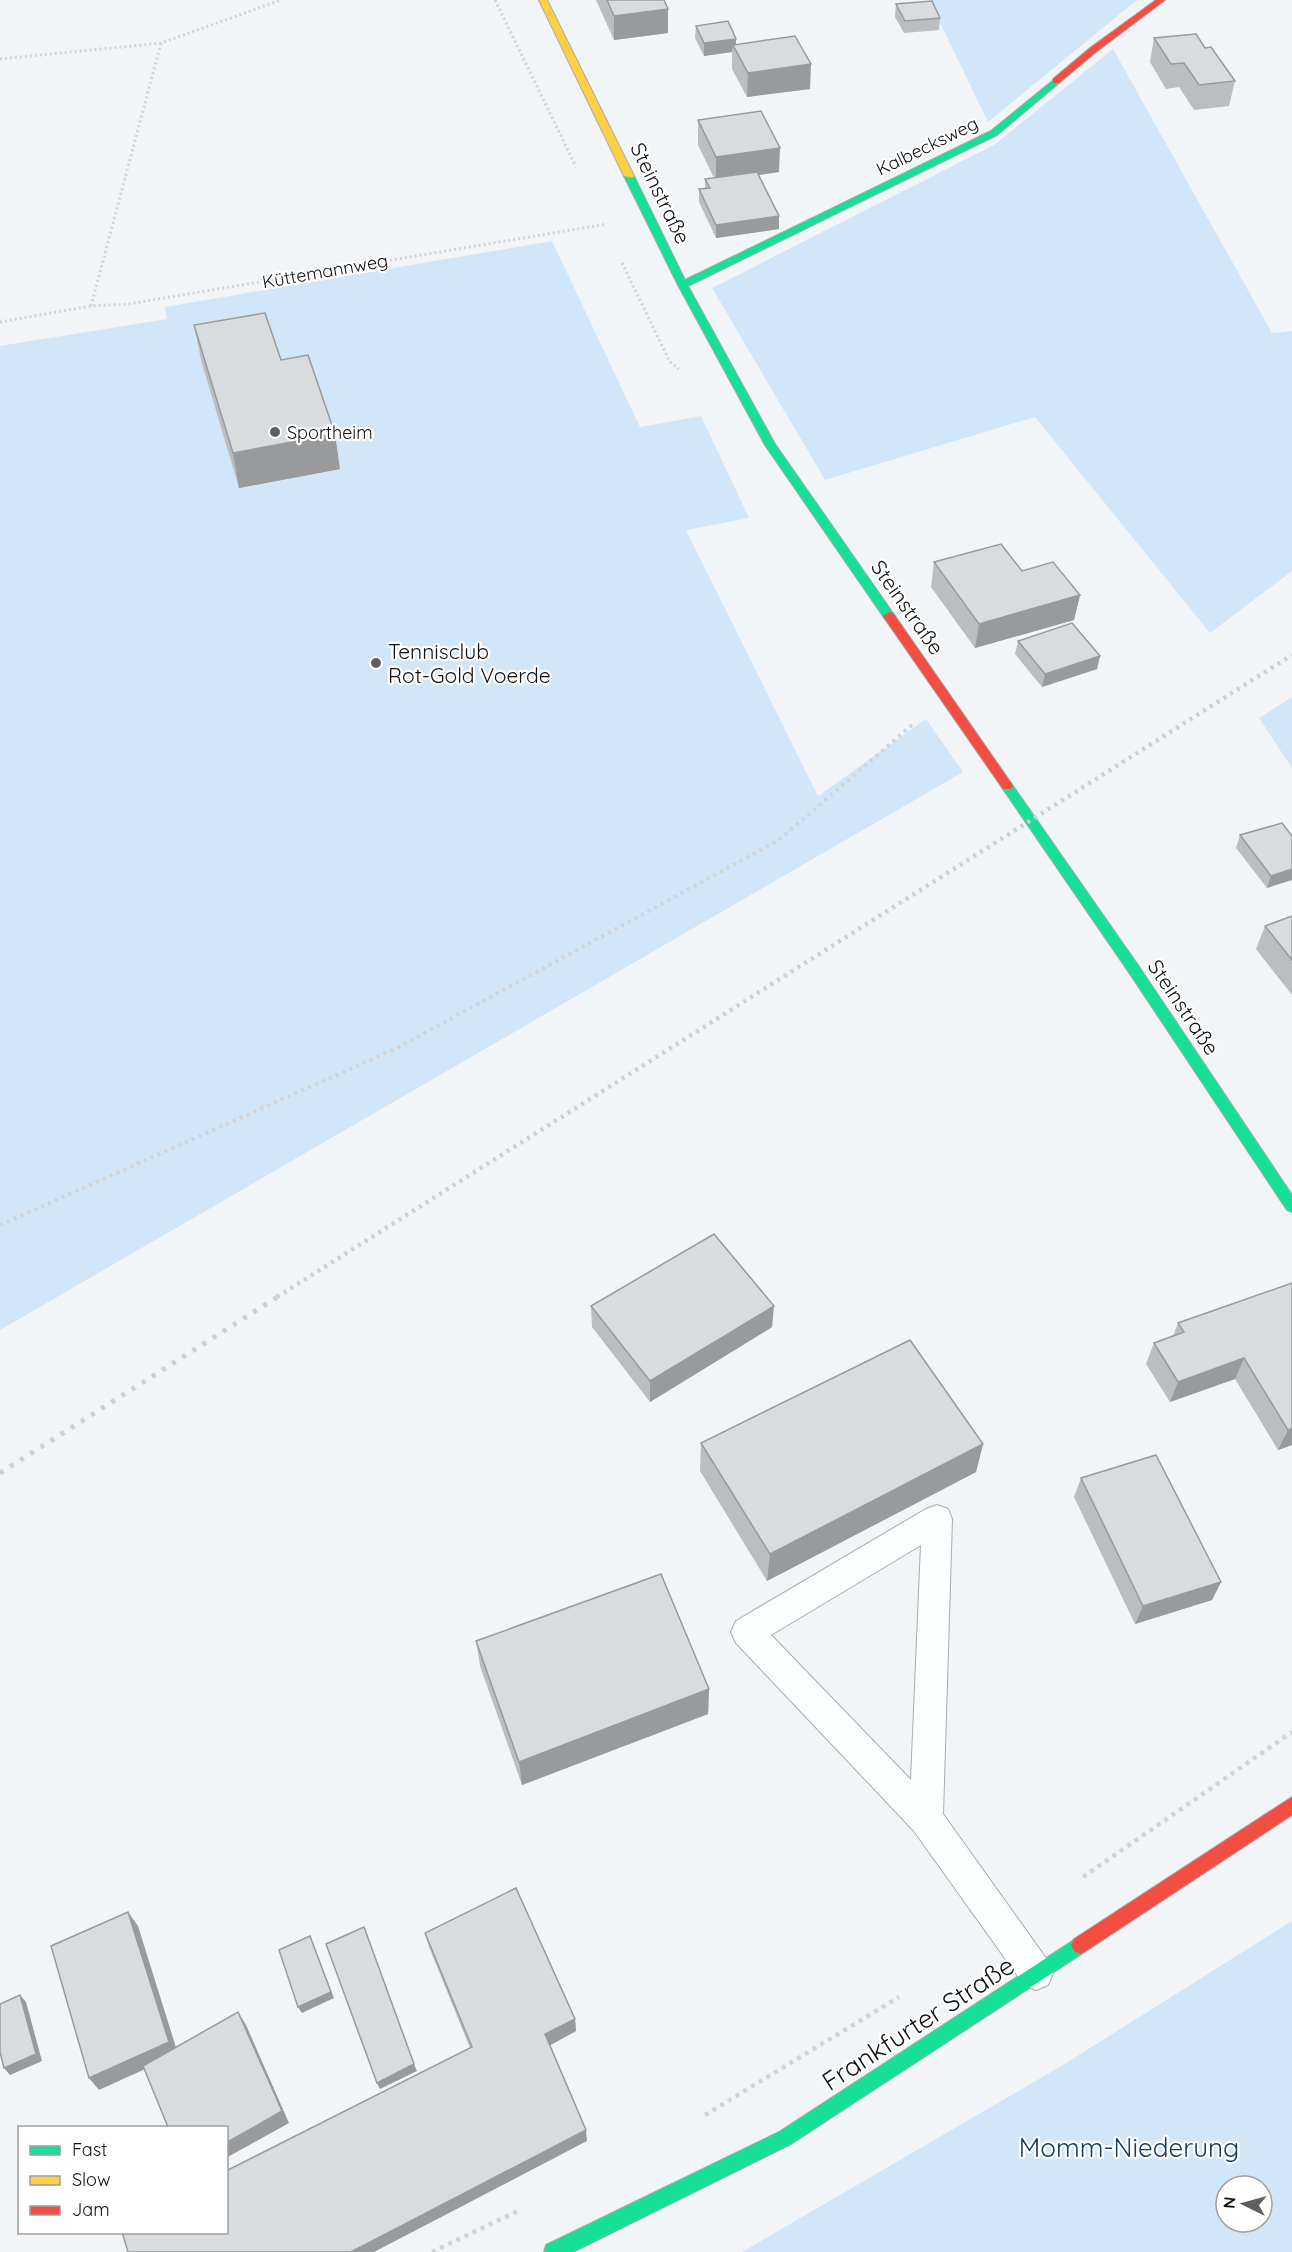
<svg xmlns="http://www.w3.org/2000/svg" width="1292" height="2252" font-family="Quicksand,sans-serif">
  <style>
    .green { fill: #d2e6f9; fill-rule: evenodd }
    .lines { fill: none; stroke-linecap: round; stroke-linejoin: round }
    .lane-casing { stroke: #a9acae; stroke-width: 2 }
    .fast-casing { stroke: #a9acae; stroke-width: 2 }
    .slow-casing { stroke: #a9acae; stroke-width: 2 }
    .jam-casing { stroke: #a9acae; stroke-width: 2 }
    .path-far2 { stroke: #d2d4d5; stroke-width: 3; stroke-dasharray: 2 3; stroke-linecap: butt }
    .path-far1 { stroke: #d2d4d5; stroke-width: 4; stroke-dasharray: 3 4.5; stroke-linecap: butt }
    .path { stroke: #d2d4d5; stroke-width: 4.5; stroke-dasharray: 4 5; stroke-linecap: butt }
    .lane { fill: #fdfefe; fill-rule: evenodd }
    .fast { fill: #16e098; fill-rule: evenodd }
    .slow { fill: #ffcf43; fill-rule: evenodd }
    .jam { fill: #f24e42; fill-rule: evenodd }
    .rail-far1 { stroke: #cfd0d1; stroke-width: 4.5; stroke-dasharray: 3 5; stroke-linecap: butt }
    .rail { stroke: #cfd0d1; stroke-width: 5; stroke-dasharray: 4 8; stroke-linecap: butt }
    .wall { fill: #bbbdc0 }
    .shaded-wall { fill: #989a9c }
    .building { fill: #d9dcdf; stroke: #989a9c; stroke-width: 1.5 }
    .poi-dot { fill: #5d6062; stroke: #fff; stroke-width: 2 }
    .labels { text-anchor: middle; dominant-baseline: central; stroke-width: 4.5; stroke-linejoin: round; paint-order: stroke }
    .far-street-label { font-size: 18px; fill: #0d0f12; stroke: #fff }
    .far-poi-label { font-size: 18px; fill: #0d0f12; stroke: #fff; text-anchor: start }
    .street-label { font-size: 21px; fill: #0d0f12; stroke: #fff }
    .poi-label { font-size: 21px; fill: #0d0f12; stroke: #fff; text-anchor: start }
    .near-street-label { font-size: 26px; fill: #0d0f12; stroke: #fff }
    .near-park-label { font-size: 26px; fill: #0f3d62; stroke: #fff }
  </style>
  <rect width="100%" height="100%" fill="#f1f5f8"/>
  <path class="green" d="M929,0H1137L988,122Z
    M1113,49L1272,333L1292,331V571L1210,633L1035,417L825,480L712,288L994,145Z
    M552,241L640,427L701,416L749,518L686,530L818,796L926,719L963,772L0,1330V346L167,319L165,307Z
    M1292,697V768L1259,718Z
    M1292,1921V2252H742L1063,2065ZM1226,2186H1262V2222H1226Z"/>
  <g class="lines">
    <defs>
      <path id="lane" d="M937,1505L948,1509L952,1519L943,1814L1048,1961L1053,1973L1048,1985L1036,1990L1024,1985L914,1831L736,1643L731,1632L736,1621L926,1509ZM921,1545L911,1780L771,1635Z"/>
      <path id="fast" d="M1056,78L1060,81L1059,83L997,135L688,286L775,444L895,616L893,619H885L765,445L678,285L624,176L629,173L634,176L685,280L991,131Z
        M1007,782L1011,783L1140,968L1292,1195V1212L1287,1210L1130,974L1003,789L1001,786L1003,783Z
        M1080,1936L1086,1939L1089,1945L1086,1951L791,2144L573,2252H544L546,2245L779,2132Z"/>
      <path id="slow" d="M539,0H547L634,176L632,178L624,176Z"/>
      <path id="jam" d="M1156,0H1165L1096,52L1059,83H1053V79L1090,48Z
        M889,612L893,613L1011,783L1013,786L1011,789H1003L885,619L883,616Z
        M1292,1797V1815L1086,1951L1080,1954L1074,1951L1071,1945L1074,1939Z"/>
    </defs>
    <use href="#lane" class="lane-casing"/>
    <use href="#fast" class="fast-casing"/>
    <use href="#slow" class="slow-casing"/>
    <use href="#jam" class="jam-casing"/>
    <path class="path-far2" d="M495,0L576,167
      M0,59L161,43L281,0
      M622,263L670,362L679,369
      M91,306L161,43
      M0,322L91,306L128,304L607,224"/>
    <path class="path-far1" d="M0,1225L397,1048L779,840L912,725"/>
    <path class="path" d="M1083,1877L1292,1732
      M705,2115L899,1997
      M432,2252L520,2210"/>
    <use href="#lane" class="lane"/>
    <use href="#fast" class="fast"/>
    <use href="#slow" class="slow"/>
    <use href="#jam" class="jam"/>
    <path class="rail-far1" d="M277,1297L1292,655"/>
    <path class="rail" d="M0,1473L279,1296"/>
  </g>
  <path class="wall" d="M596,0H664L668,9V33L614,40Z
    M896,4L940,18L939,30L904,33L895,17Z
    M696,26L736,39V44L810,89L747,97L732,69V52L704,56L695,38Z
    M1154,38L1205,48L1235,81L1229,106L1194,110L1179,87L1166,89L1150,62Z
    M698,120L779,172L759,175L779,229L716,238L699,202V189L705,188V179L714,178L698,145Z
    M194,325L281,360L340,469L239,488L201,360Z
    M934,562L1022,571L1080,595L1074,620L975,648L931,587Z
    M1018,641L1100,656L1097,669L1042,687L1015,654Z
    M1240,835L1292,836L1267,888L1236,848Z
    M1292,916V995L1256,949L1265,926Z
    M1292,1283V1445L1278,1450L1235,1379L1170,1402L1146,1364L1154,1343L1173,1336L1178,1323Z
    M591,1306L772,1327L650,1402L592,1327Z
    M701,1443L983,1444L976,1472L767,1581L700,1471Z
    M1081,1478L1221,1582L1212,1600L1135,1624L1074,1497Z
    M476,1641L709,1689L708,1714L522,1785L480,1666Z
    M425,1933L575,2019L576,2031L550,2045L587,2141L470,2048L429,1947Z"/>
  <path class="shaded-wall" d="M668,9V33L614,40V16Z
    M736,39V51L733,45L732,52L704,56V43Z
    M811,64L810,89L747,97L748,73Z
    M780,148L779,172L716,181V157Z
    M779,216V229L716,238V225Z
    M335,434L340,469L239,488L233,453Z
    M1080,595L1074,620L975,648L979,624Z
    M1100,656L1097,669L1042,687L1045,674Z
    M1292,869V880L1267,888L1271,876Z
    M774,1306L772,1327L650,1402V1381Z
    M1244,1358L1235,1379L1170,1402L1178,1382Z
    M1292,1428V1445L1278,1450L1288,1430Z
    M983,1444L976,1472L767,1581L770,1554Z
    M1221,1582L1212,1600L1135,1624L1143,1606Z
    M709,1689L708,1714L522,1785L519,1762Z
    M128,1912L138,1926L178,2054L99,2090L89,2078Z
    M310,1936L334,1998L302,2013L298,2007Z
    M20,1995L26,2002L42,2061L10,2075L4,2068Z
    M238,2012L246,2025L289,2123L226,2158V2143Z
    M575,2019L576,2031L547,2047L545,2034Z
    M414,2064L417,2071L380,2089L377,2083Z
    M586,2130L587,2141L374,2252H351Z"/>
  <path class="building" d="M607,0H664L668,9L614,16Z
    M932,1L940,18L905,21L896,4Z
    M728,21L736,39L704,43L696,26Z
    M1196,34L1205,48L1211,47L1235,81L1199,85L1184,63L1171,64L1154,38Z
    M795,36L811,64L748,73L733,45Z
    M761,111L780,148L716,157L698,120Z
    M757,172L779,216L716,225L699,189L710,188L705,179Z
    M265,313L281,360L308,355L335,434L233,453L194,325Z
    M1001,544L1022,571L1053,562L1080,595L979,624L934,562Z
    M1072,623L1100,656L1045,674L1018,641Z
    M1282,823L1292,836V869L1271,876L1240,835Z
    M1292,916V960L1265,926Z
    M714,1234L774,1306L650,1381L591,1306Z
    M1292,1283V1428L1288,1430L1244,1358L1178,1382L1154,1343L1184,1332L1178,1323Z
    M910,1340L983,1444L770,1554L701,1443Z
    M1156,1455L1221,1582L1143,1606L1081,1478Z
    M661,1574L709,1689L519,1762L476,1641Z
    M516,1888L575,2019L545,2034L586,2130L351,2252H128L122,2232H226V2171L472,2047L425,1933Z
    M128,1912L169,2042L89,2078L51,1946Z
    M364,1927L414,2064L377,2083L326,1944Z
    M310,1936L331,1992L298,2007L279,1950Z
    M20,1995L36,2054L4,2068L0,2052V2004Z
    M238,2012L282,2111L226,2143V2127H168L143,2066Z"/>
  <g class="poi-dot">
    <circle cx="275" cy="432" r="6"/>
    <circle cx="376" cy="663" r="6"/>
  </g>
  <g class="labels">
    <g class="far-street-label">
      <text transform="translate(927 146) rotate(-26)">Kalbecksweg</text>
      <text transform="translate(325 271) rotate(-10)">Küttemannweg</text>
    </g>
    <g class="far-poi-label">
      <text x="287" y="432">Sportheim</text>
    </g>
    <g class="street-label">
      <text transform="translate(661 193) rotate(64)">Steinstraße</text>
      <text transform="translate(908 607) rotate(55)">Steinstraße</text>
      <text transform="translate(1184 1007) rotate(56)">Steinstraße</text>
    </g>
    <g class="poi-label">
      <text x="388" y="651">Tennisclub<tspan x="388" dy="24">Rot-Gold Voerde</tspan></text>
    </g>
    <g class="near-street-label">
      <text transform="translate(918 2023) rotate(-33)">Frankfurter Straße</text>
    </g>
    <g class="near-park-label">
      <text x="1129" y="2147">Momm-Niederung</text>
    </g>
  </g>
  <rect x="18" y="2126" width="210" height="108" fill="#ffffff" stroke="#9e9fa0" stroke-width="1.5"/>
  <rect x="30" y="2146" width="30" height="9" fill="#16e098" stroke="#9e9fa0" stroke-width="1.5"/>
  <text x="72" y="2156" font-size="18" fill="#0d0f12">Fast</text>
  <rect x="30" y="2176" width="30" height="9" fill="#ffcf43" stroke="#9e9fa0" stroke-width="1.5"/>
  <text x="72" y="2186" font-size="18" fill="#0d0f12">Slow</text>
  <rect x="30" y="2206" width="30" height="9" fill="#f24e42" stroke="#9e9fa0" stroke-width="1.5"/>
  <text x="72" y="2216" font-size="18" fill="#0d0f12">Jam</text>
  <g transform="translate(1244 2204) rotate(275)"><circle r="28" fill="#ffffff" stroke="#9e9fa0" stroke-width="1.5"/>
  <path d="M0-4.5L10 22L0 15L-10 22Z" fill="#5d6062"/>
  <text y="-9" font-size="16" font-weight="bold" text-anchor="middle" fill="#0d0f12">N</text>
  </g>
</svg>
